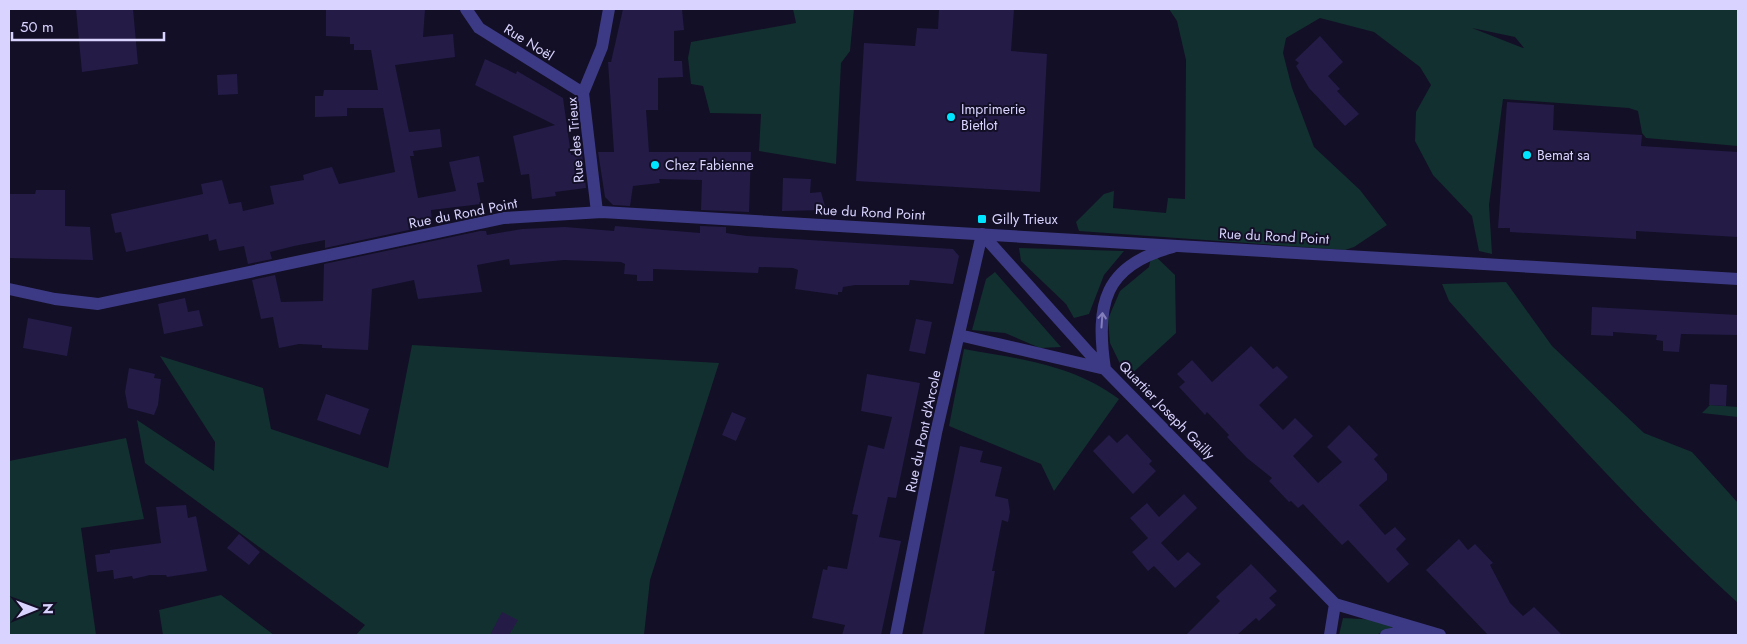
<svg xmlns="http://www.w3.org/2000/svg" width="1747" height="644" font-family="Jost,sans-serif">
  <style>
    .green { fill: #12302f; fill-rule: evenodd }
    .building { fill: #241b47 }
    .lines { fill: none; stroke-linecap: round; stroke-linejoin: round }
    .minor { stroke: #3d3a85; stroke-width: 12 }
    .tertiary { stroke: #3d3a85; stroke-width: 12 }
    .oneway { stroke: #837fbc }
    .poi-dot { fill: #00e5ff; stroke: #130f26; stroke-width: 2 }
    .labels { text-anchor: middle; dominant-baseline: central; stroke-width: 4; stroke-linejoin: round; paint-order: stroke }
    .street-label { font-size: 14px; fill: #d9d4ff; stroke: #130f26 }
    .poi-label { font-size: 14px; fill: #d9d4ff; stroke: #130f26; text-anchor: start }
  </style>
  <rect width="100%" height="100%" fill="#130f26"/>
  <path class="green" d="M793,9H854L850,51L841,63L836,164L759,151L761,114L710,113L703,86L691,84L688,58L691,42L796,23Z
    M1169,9H1738V146L1646,138L1642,133L1638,111L1629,108L1503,99L1489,205L1492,254L1479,251L1472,216L1433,175L1415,141L1416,112L1431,85L1420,67L1374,32L1320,18L1286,38L1283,53L1292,88L1314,147L1360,190L1387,225L1354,247L1345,250L1079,231L1076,222L1104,194L1114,191L1113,208L1166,213L1168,198L1185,199L1186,60L1177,21ZM1472,28L1515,37L1524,48H1523Z
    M1019,248L1124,251L1104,275L1089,314L1074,318L1066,304L1021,261Z
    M1152,253L1175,275L1176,333L1127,378L1110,343L1108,319L1120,291L1149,267Z
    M995,272L1061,347L1040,348L1005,333L972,330L986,279Z
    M1506,282L1552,346L1644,433L1692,452L1738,503V603C1635,510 1542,405 1449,301L1442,284Z
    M412,345L719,363L650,580L644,635H356L365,625L145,463L137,420L214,471L215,442L160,356L263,388L271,429L388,468Z
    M964,349C1019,359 1072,364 1119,399L1054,491L1041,464L949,426Z
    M1710,405L1738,407V417L1702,413Z
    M126,438L144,519L81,528L96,635H9V461Z
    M221,595L274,635H163L159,610Z
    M1343,618L1380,620L1393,627L1376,635H1339Z"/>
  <path class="building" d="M76,9H133L138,64L82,72Z
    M326,9H425L423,37L453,34L455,57L395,65L409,132L440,129L442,147L413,151L414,156H410L418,198L456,191L449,162L479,156L484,182L477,183L481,204L431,210L432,225L325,248V240L294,246L270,252L272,259L248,264L244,246L219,251L216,239L209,241L208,234L126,252L121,232L115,233L111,214L203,194L201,184L222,180L229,204L241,202L243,211L274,204L270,186L304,180L303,175L323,169L332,167L339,184L395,172L383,108H347V116L315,117V96H323L324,90H378L371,50H354V44H350V37L326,36Z
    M623,9H682L684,30L674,31V61H682L683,77L658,78V110H646L649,152H751L749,212L701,210L702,180L659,179L660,183L633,186L630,206L613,205L605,197L598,152H614L608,62H611Z
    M939,9H1014L1011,51L1047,54L1040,192L856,181L864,43L915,46L917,28L938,29Z
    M1320,36L1343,62L1328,76L1340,89L1337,91L1359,114L1345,126L1309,88L1296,66L1299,63L1295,60Z
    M485,59L516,74L517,71L563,98L571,155L582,153L586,188L555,192L556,196L532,199L529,174L521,175L513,136L555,125L475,85Z
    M237,74L238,94L218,95L217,75Z
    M1507,102L1554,105L1553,130L1642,135L1641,146L1738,152V237L1636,231V239L1510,232V228H1498Z
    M783,178L811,179L810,193L821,192L826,210L782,211Z
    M36,190H65V226L90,227L93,260L9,258V194H35Z
    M615,226L700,233V226L726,227V233L747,236L953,249L959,256L953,284L910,280L909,285H855L843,287L842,292H838V295L795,289L798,270L793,268L759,267L758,273L653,269V281H637V275L624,274L625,264L621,262L564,260L510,265L509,259L477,265L482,292L418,299L414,280L372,289L368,350L322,348V345L299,344L279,348L273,317L261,319L252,280L275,275L281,302L323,301L324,264L480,231H486L487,235L522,229L565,227L614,231Z
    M185,298L188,312L199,310L203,326L164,334L158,304Z
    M1592,307L1738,315V335L1681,334L1679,352L1663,351V341L1656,340L1657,335L1613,332V336L1591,335Z
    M28,318L72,327L67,356L23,348Z
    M916,319L932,322L925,354L909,351Z
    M1251,346L1273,369L1277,366L1288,377L1259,405L1283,430L1295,418L1313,436L1293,456L1318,483L1342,462L1327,447L1349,425L1378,455L1374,459L1387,474V480L1359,505L1385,535L1395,527L1406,539L1396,549L1409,564L1388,583L1348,540L1342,545L1303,504L1298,508L1291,501L1289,502L1269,481L1272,478L1247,458L1227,437L1229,435L1207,412L1205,415L1179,387L1185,382L1177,374L1192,360L1212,382Z
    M129,368L155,374L154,378L161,379L158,405L154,415L128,408L125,392Z
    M867,374L920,383L896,498L888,497L879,537L901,541L881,635H842L845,625L812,618L823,569L827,570L828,566L847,569L858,515L852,514L868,445L884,449L892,417L861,411Z
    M1710,384L1727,385L1726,406L1709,405Z
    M326,394L369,409L360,435L317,420Z
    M732,412L746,418L736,441L722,435Z
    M1127,434L1152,461L1149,464L1156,471L1133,494L1093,451L1109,435L1117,443Z
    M960,446L983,451L980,462L1002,467L995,496L1008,499L1010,512L1008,522L1002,520L992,571H995L984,635H922Z
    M1184,494L1197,508L1161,543L1178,561L1188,552L1201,564L1175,588L1154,566L1148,571L1132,552L1148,538L1130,518L1147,503L1159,517Z
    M186,505L188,518L196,516L207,571L167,577L166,575H150L133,579L132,576L114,579L113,570L97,572L95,555L110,553V550L161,543L156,507Z
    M239,534L260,552L249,565L227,548Z
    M1459,539L1468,550L1475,544L1493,563L1490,565L1510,603L1523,616L1534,607L1562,635H1488L1426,570Z
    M1251,564L1277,591L1269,598L1276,605L1259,621L1256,618L1237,635H1186L1220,601L1216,597Z
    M502,612L518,620L509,635H490Z"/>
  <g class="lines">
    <path class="minor" d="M466,9L479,28L583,93
      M597,212L583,93L602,47L609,9
      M982,234L1089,353L1335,604L1440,635
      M959,335L1105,369C1095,304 1104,265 1173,247
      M896,635L936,433L982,234
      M1330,635L1335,604
      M1386,635L1400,632H1415"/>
    <path class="tertiary" d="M9,289L55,299L98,304L504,218L602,212L1738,279"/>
  </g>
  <defs><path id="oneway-shaft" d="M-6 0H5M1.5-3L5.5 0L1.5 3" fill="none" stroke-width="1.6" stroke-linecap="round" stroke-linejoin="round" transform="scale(1.25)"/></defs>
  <use class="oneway" href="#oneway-shaft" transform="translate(1102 320) rotate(-86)"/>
  <g class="poi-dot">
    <circle cx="951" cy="117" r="5"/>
    <circle cx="1527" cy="155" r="5"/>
    <circle cx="655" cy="165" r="5"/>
    <rect x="977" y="214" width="10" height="10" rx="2.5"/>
  </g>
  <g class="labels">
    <g class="street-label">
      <text transform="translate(529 42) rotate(32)">Rue Noël</text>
      <text transform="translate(575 140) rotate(-95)">Rue des Trieux</text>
      <text transform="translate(870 212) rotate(3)">Rue du Rond Point</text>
      <text transform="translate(463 213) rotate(-11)">Rue du Rond Point</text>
      <text transform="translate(1274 236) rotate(3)">Rue du Rond Point</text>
      <text transform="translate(1167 410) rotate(46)">Quartier Joseph Gailly</text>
      <text transform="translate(923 431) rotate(-78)">Rue du Pont d'Arcole</text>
    </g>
    <g class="poi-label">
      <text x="961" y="109">Imprimerie<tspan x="961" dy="16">Bietlot</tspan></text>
      <text x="1537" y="155">Bemat sa</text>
      <text x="665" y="165">Chez Fabienne</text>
      <text x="992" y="219">Gilly Trieux</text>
    </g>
  </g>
  <rect width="1747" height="644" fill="none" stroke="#d9d4ff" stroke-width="20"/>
  <g transform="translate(35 609) rotate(89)" stroke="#130f26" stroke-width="4" paint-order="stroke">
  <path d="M0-4L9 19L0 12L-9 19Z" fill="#d9d4ff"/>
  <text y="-8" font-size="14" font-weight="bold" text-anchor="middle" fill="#d9d4ff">N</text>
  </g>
  <path d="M12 32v8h152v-8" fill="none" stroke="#d9d4ff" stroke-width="2.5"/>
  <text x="20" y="32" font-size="15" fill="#d9d4ff" stroke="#130f26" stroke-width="4" paint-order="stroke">50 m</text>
</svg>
